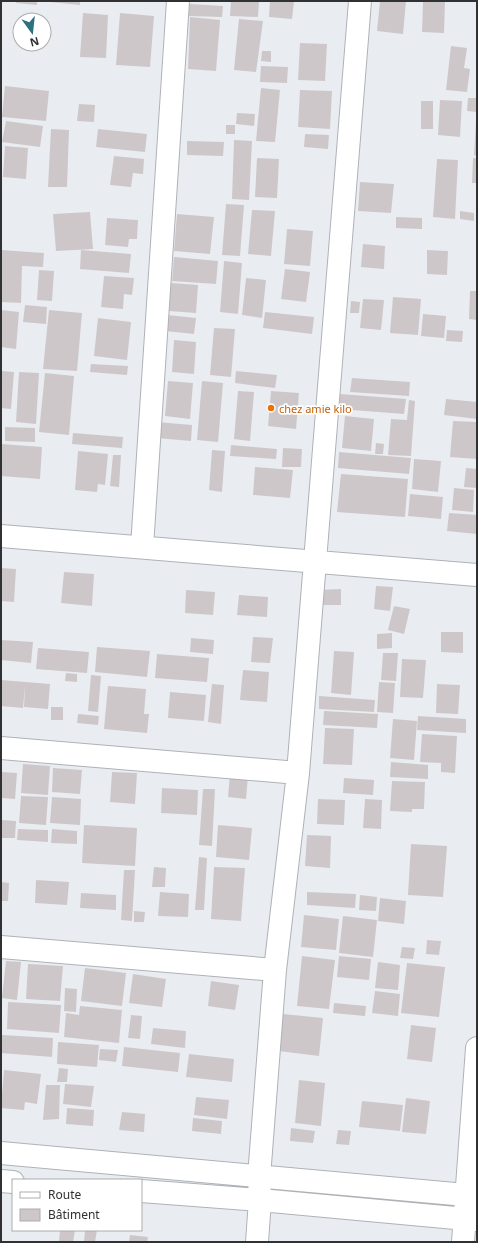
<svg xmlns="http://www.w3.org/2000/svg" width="478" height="1243" font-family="'Noto Sans',sans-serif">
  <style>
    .building { fill: #cec7c9 }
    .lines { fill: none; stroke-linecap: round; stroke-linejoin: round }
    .minor-casing { stroke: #aeb2b7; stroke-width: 24 }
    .minor { stroke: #fff; stroke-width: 22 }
    .food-dot { fill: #e8710a; stroke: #fff; stroke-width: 1.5 }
    .labels { text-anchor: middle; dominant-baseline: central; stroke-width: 3.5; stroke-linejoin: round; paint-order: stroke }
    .food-label { font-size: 11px; fill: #c56008; stroke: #fff; text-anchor: start }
  </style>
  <rect width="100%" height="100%" fill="#e9edf2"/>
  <path class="building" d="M17,1H37V5L16,3Z
    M51,1H80V5L50,2Z
    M231,1H259L258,17L230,16Z
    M270,1H294L292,19L269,17Z
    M380,1H406L403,34L377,31Z
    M423,1H445L444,33L422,32Z
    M189,4L223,6L222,17L188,16Z
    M83,13L108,15L106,58L80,57Z
    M120,13L154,16L150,67L116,65Z
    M190,17L220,20L216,71L188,69Z
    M239,19L263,21L256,72L234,70Z
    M300,43L327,44L325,81L298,80Z
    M451,46L467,48L464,68L470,69L467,92L446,90Z
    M262,51H271V62L261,61Z
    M261,66L288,67L287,83L260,82Z
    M5,86L49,91L46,121L2,117Z
    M261,88L280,90L275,142L256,141Z
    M300,90L332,91L330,129L298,127Z
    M468,98H477V112L467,111Z
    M440,100L462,101L460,137L438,135Z
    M421,101H433V129H421Z
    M79,104L95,105L94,122L77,121Z
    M237,113L255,114L254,126L236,124Z
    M6,121L43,126L40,147L2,142Z
    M476,122H477V156L474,155Z
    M226,125H235V134H226Z
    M51,129L69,130L67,187H48Z
    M98,129L147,134L145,152L96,147Z
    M305,134L329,135L328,149L304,147Z
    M234,140L252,141L249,200L232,199Z
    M187,141L224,142L223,156L187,155Z
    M5,146L28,148L26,179L3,177Z
    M114,156L144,159L143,174L133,173L131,187L110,185Z
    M257,158L279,159L277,198L255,197Z
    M473,158H477V183H472Z
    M437,159L458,160L455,219L433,217Z
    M360,182L394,184L391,213L358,211Z
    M226,204L244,205L240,256L222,255Z
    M252,210L275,211L271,256L248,254Z
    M460,211L474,213V221L460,219Z
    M90,212L93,249L56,251L53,214Z
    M177,214L214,217L210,254L174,251Z
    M396,217L422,218V229L396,228Z
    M107,218L138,220L137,239H129L128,247L105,245Z
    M287,229L313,231L310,266L284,264Z
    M363,244L385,246L384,269L361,267Z
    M1,250L44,253L43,267L22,266L21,303L1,302Z
    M81,250L131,254L129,273L80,269Z
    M427,250L448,251L447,275L427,274Z
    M174,257L218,261L216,284L172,281Z
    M224,261L242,263L238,314L220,312Z
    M285,269L310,272L306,302L281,299Z
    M39,270L54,271L52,301L37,300Z
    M104,276L134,278L132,295L124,294L123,309L101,307Z
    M246,278L266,280L262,318L242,315Z
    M171,283L198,285L196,313L169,311Z
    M470,291H477V320L469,319Z
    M393,297L421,299L418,335L390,333Z
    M363,299L384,300L381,330L360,328Z
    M351,301L360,302L359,313H350Z
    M25,305L47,307L46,324L23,322Z
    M1,310L19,312L16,349L1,347Z
    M49,310L82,313L77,371L43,369Z
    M265,312L314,317L312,334L263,328Z
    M423,314L446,316L444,338L421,336Z
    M167,315L196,318L194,334L165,331Z
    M98,318L131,322L127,360L94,356Z
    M214,328L235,329L231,377L210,375Z
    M447,330L463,331L462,342L446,341Z
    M174,340L196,342L194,374L172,372Z
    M91,364L128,366L127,375L90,372Z
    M1,371L14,372L11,409L1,408Z
    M236,371L277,375L275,388L235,383Z
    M19,372L39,373L36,424L16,422Z
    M45,373L74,376L69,435L39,432Z
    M352,378L410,382L409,396L350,392Z
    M168,381L193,383L190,419L165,416Z
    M202,381L223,383L218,442L197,440Z
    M238,391L254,392L250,441L234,439Z
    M271,391L299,393L296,429L268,426Z
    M340,394L406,399L404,414L339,409Z
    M446,399L477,402V419L444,415Z
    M409,400L415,401L411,456L388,455L391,419L407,420Z
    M345,416L374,419L371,451L342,448Z
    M453,421L477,422V459L450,457Z
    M157,422L192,425L191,441L156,438Z
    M5,427L35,428V442L5,441Z
    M73,433L123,437L122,448L72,444Z
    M376,443L384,444L383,454H375Z
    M1,444L42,447L40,479L1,476Z
    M231,445L277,449L276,459L230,456Z
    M283,448L302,449L301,467H282Z
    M212,450L225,451L222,492L209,490Z
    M78,451L108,454L105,485L98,484L97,492L75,490Z
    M339,452L411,458L409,474L338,468Z
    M113,455H121L119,487L110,486Z
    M414,459L441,461L438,492L412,489Z
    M255,467L293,470L290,498L253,495Z
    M466,468L477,469V488L464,487Z
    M341,474L408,479L405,517L337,512Z
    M454,488L474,490L473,512L452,510Z
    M410,494L443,497L441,519L408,516Z
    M449,513L477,515V534L447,531Z
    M1,568L16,569L14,602L1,601Z
    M64,572L94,574L92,606L61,603Z
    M376,586L393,587L390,611L374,609Z
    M341,589V605H318L317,590Z
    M186,590L215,592L213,615L185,613Z
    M239,595L268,597L267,617L237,615Z
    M394,606L410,609L404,634L388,630Z
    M441,632H463V653L441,652Z
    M392,633V648L377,649V634Z
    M253,637L273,638L270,663L251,662Z
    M191,638L214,640L213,654L190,652Z
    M1,640L33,642L31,663L1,660Z
    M97,647L150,651L147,677L95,672Z
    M38,648L89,652L87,673L36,669Z
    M334,651L354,652L351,695L331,693Z
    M383,653H398L396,681L381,680Z
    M157,654L209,658L207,682L155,678Z
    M402,659L426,660L423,698L400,697Z
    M243,670L269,672L267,702L240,700Z
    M66,673L77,674V682L65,681Z
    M91,675L101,676L98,712L88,711Z
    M1,680L50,684L48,709L24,707L25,685L23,708L1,706Z
    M379,682L395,683L393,713L377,712Z
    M212,684L224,685L221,724L208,722Z
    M437,684L460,685L458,714L436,713Z
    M108,686L146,689L144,714H149L147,733L104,729Z
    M170,692L206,695L204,721L168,718Z
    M319,696L375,700L374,712L319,709Z
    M51,707H63V720H51Z
    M324,711L378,714L377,728L323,725Z
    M78,714L99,716L98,725L77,723Z
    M418,716L466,719V733L417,730Z
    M393,719L417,721L414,760L390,758Z
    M325,728L354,729L352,765L323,764Z
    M422,734L457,736L455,773L441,772V763L420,762Z
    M391,762L428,765V779L390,777Z
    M23,764L50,766L48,795L21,793Z
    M53,768L82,770L80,794L52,792Z
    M1,772L17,773L15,799L1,798Z
    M112,772L137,773L135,804L110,802Z
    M230,774L248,776L246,799L228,797Z
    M344,778L374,780L373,795L343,793Z
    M392,781L425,782L424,809H412V812L390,811Z
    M162,788L198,790L197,815L161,813Z
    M203,789H215L212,846L199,845Z
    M21,796L48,797L46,825L19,823Z
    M52,797L81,799L80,825L50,823Z
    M318,799L345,800L344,825L317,824Z
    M365,799L382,800L381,829L363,828Z
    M1,820L16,821L15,838H1Z
    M84,825L137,828L135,866L82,863Z
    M218,825L252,828L249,860L216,857Z
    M18,829L48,830V842L17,840Z
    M52,829L77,831V844L51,843Z
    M307,835L331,836L330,868L305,866Z
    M411,844L447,846L443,897L408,895Z
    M199,857L207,858L204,910H195Z
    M154,867L166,868L165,887H152Z
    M214,867L245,868L241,921L211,919Z
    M124,870H135L132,921L121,920Z
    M36,880L69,882L67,905L35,903Z
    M1,882L9,883L8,901H1Z
    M160,892L189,894L188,917L158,916Z
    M307,892L356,894L355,908L307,905Z
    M81,893L116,895V910L80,908Z
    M360,895L377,897L376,911L359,910Z
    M380,898L406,901L404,924L378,921Z
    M134,911L145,912L144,922H134Z
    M304,915L339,919L336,950L301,947Z
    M343,916L377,920L373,957L339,953Z
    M427,940L441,941L439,955L426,954Z
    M402,947L415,948L413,959L400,958Z
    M302,956L335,960L329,1009L297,1006Z
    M339,956L371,959L369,980L337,977Z
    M6,961L21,962L17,1000L2,998Z
    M378,962L400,965L398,990L375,988Z
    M407,963L445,967L439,1017L401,1013Z
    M28,964L63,966L60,1001L26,999Z
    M85,968L126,973L122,1006L81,1001Z
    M133,974L166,979L162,1007L129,1003Z
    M211,981L239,985L235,1010L208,1006Z
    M65,988L77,989L76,1012L64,1011Z
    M375,991L400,994L398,1016L372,1013Z
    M8,1002L61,1005L59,1033L7,1029Z
    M334,1003L366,1006L365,1016L333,1013Z
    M80,1006L122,1010L119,1043L64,1037L66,1013L79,1015Z
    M283,1014L323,1018L319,1056L279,1051Z
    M131,1015L142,1016L140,1039L128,1038Z
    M411,1025L436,1028L432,1062L407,1059Z
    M153,1028L186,1031L185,1048L151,1044Z
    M2,1035L53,1038L52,1057L1,1053Z
    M58,1042L99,1045L97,1067L57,1064Z
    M124,1047L180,1053L178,1072L122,1066Z
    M100,1049L118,1050L116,1062L99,1060Z
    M189,1054L234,1059L232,1082L186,1077Z
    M59,1068L68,1069L67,1082H57Z
    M4,1070L41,1074L37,1104L25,1102L24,1110L1,1108Z
    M299,1080L325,1083L321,1126L295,1123Z
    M65,1084L94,1086L91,1107L63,1104Z
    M46,1085H60L59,1119L43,1120Z
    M196,1097L229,1100L227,1119L194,1115Z
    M406,1098L430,1101L426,1134L402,1132Z
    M362,1101L403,1105L400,1131L359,1127Z
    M67,1108L94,1110L93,1126L66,1124Z
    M122,1112L145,1114L144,1132L119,1130Z
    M193,1118L222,1121L221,1134L192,1131Z
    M291,1128L315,1131L313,1143L290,1141Z
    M338,1130L351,1131L349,1145L336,1144Z
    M60,1230H75L73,1242H59Z
    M85,1230H97L95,1242H84Z
    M130,1235L148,1237L147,1242H129Z"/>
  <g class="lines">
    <defs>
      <path id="minor" d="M1,536L477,575
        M142,547L178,1
        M1,748L298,773
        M1,947L275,970
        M1,1153L477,1196
        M1,1181L13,1182
        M141,1191L260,1200L477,1220
        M257,1242L260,1200L259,1177L275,970L298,773L360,1
        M463,1242L477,1048"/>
    </defs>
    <use href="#minor" class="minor-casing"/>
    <use href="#minor" class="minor"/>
  </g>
  <circle class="food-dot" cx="271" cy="408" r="4"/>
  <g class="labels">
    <g class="food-label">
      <text x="279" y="408">chez amie kilo</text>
    </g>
  </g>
  <rect width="478" height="1243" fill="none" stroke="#2f3133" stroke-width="4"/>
  <rect x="12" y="1179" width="130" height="52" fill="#ffffff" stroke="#acadad"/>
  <rect x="20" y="1192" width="20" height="6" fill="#ffffff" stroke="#acadad"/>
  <text x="48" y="1199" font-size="12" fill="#2f3133">Route</text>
  <rect x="20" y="1209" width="20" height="12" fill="#cec7c9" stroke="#acadad"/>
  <text x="48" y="1219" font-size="12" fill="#2f3133">Bâtiment</text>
  <g transform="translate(32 32) rotate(165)"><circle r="19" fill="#ffffff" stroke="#acadad"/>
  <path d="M0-3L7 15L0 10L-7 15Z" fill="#2d7081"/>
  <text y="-6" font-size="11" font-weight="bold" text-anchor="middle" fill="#2f3133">N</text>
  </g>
</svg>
